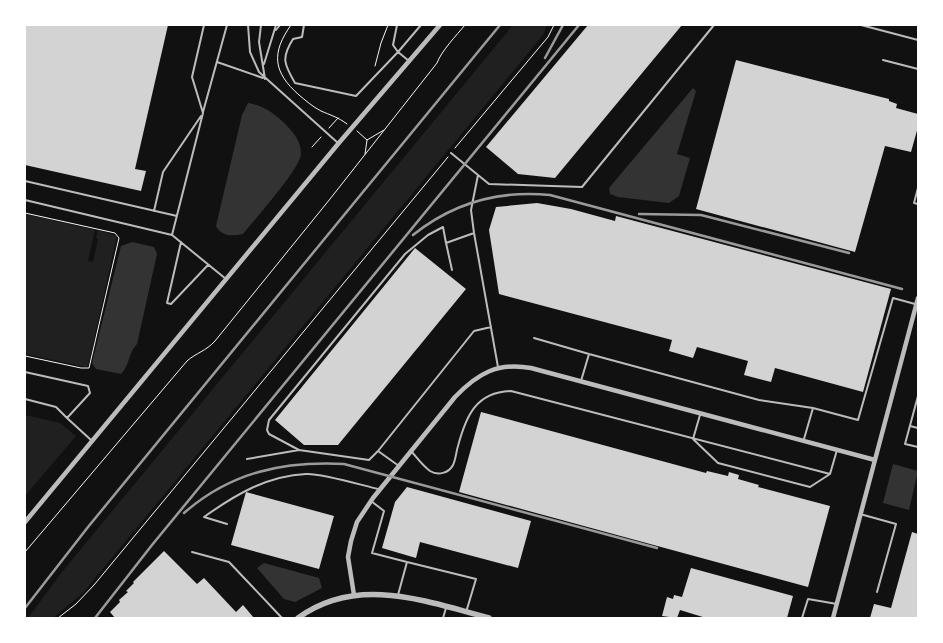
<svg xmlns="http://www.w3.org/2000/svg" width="943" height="643" font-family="Barlow,sans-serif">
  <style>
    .green { fill: #202020 }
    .water { fill: #333 }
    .building { fill: #d3d3d3 }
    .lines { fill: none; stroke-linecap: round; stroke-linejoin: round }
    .path { stroke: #f5f5f5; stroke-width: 1 }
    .service { stroke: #bcbcbc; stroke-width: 2 }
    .minor { stroke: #bcbcbc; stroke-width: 4.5 }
    .tertiary { stroke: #bcbcbc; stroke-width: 5.5 }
    .rail { stroke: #9a9a9a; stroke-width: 2.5 }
  </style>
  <rect width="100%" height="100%" fill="#111"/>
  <path class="green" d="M513,25H547L543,35L83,593L53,618H28L62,572Z
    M25,214L95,230L88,261L93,262L98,239L96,238L98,230L117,236L88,366L85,367L25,354Z
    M25,415L60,423L76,436L25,496Z"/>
  <path class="water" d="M693,88L696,91L677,154L690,158L679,196L669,203L618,197L610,194L609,188Z
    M248,103C265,106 275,114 287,126C294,133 301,142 301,153C302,167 254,220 243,234C232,236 222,237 216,226L242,115Z
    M132,242L154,247L157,254L137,344C128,353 130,365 121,374L96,369L92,363L121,246Z
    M893,464L918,471L909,510L883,503Z
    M264,563L319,578L322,588L295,602L284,599L257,568Z"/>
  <path class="building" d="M25,25H168L135,169L146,171L141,191L25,165Z
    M588,25H682L555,178L518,174L486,147Z
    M736,60L889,99V101L897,104L896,108L918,114V127L911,152L885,146L855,252L696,209Z
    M537,203L571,209L615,221L616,216L891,289L863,392L775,368L771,382L744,375L748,361L697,347L693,358L669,351L672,340L499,294L489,230L496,207Z
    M415,248L466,289L338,445H304L275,420Z
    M481,412L706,473L707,471L728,476L729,472L739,475L738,479L759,485L758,487L830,506L808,587L459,492Z
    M407,487L531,521L518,568L420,542L416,558L382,548L395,502Z
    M246,492L334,516L319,569L231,545Z
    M912,532L918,534V618H870L874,604L891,608Z
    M164,551L197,584L204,578L236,612L243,605L254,618H115L110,612L120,602L119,600L128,592L126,591L134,583L133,582Z
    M691,568L793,596L787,618H706L680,610L677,618L662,616L667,597L673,599L674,595L682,597Z"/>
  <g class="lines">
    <path class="path" d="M291,25C271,53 273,72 299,95C305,100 313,107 321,111C330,115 338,117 347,124
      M375,66L381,43L388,25
      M329,128L338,118
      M357,131L367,140
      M312,147L321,137
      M455,148L548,37L554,25
      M365,154L367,140L384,130
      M25,213L115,233L119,238L89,368H81L25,356
      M25,552L187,361C196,353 206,351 215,341L330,199L437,63C442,50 456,36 465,25
      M58,618L76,604L94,585L448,157"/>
    <path class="service" d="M248,25L250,52L259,72L338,143
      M261,25L259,42L265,79
      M304,25L302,37L293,39C281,58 284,64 295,83L356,96L398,52L409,61
      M397,25L393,45L398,52L421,25
      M861,25L918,40
      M276,30L280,25
      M883,60L918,69
      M217,62L263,78
      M264,64L276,25
      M918,99V104
      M203,112L227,25
      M451,153L489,184L582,187L714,25
      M478,175L471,210L474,233L498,367
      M25,181L177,216
      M918,188L914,203L918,204
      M25,200L172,235L226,279
      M154,211L163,172L201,116
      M172,235L203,113L192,77L204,25
      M181,242L167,303L171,304L208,265
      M452,270L446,243L474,233
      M534,338L589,354L581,381
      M589,354L759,400L813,408L858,420L893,298L915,304
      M25,372L88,386L90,393L67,418L91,440
      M918,396L905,444L918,447
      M25,399L56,407L67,418
      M700,415L693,439L718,463L810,487L830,474
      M910,426L918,428
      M804,439L813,408
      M299,450L269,434L267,430L269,420L405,254L428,235L443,227L446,243
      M412,452C417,458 423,466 430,471C438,476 449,473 453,465C456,459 456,452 458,446C466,416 476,392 511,391L830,474L837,450
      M247,459L299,450L369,460L378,451
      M399,466L378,451L474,331L491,327
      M371,501L384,511L372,553L407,562L398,595
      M860,514L896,524L877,592
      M227,524L204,517C235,495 266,476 306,474C321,473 361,485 378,489
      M192,552L229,562L282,618
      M407,562L476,579L467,609
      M443,618L446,608
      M802,618L808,599L837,604"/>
    <path class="minor" d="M25,522L338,144L440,25
      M354,595L348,557L351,541L357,522L373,498L455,397C478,373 498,362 531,368L875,460
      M833,618L918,298"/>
    <path class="tertiary" d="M298,618C357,575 425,601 489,618"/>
    <path class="rail" d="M545,58L563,25
      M639,214L701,215L849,253
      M413,235C453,203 499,190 550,195L902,289
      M184,513C231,472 283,461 344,464L657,548
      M25,608L88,527L500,25
      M95,618L152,545L579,25"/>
  </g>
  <rect width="943" height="643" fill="none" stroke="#ffffff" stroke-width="52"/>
</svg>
